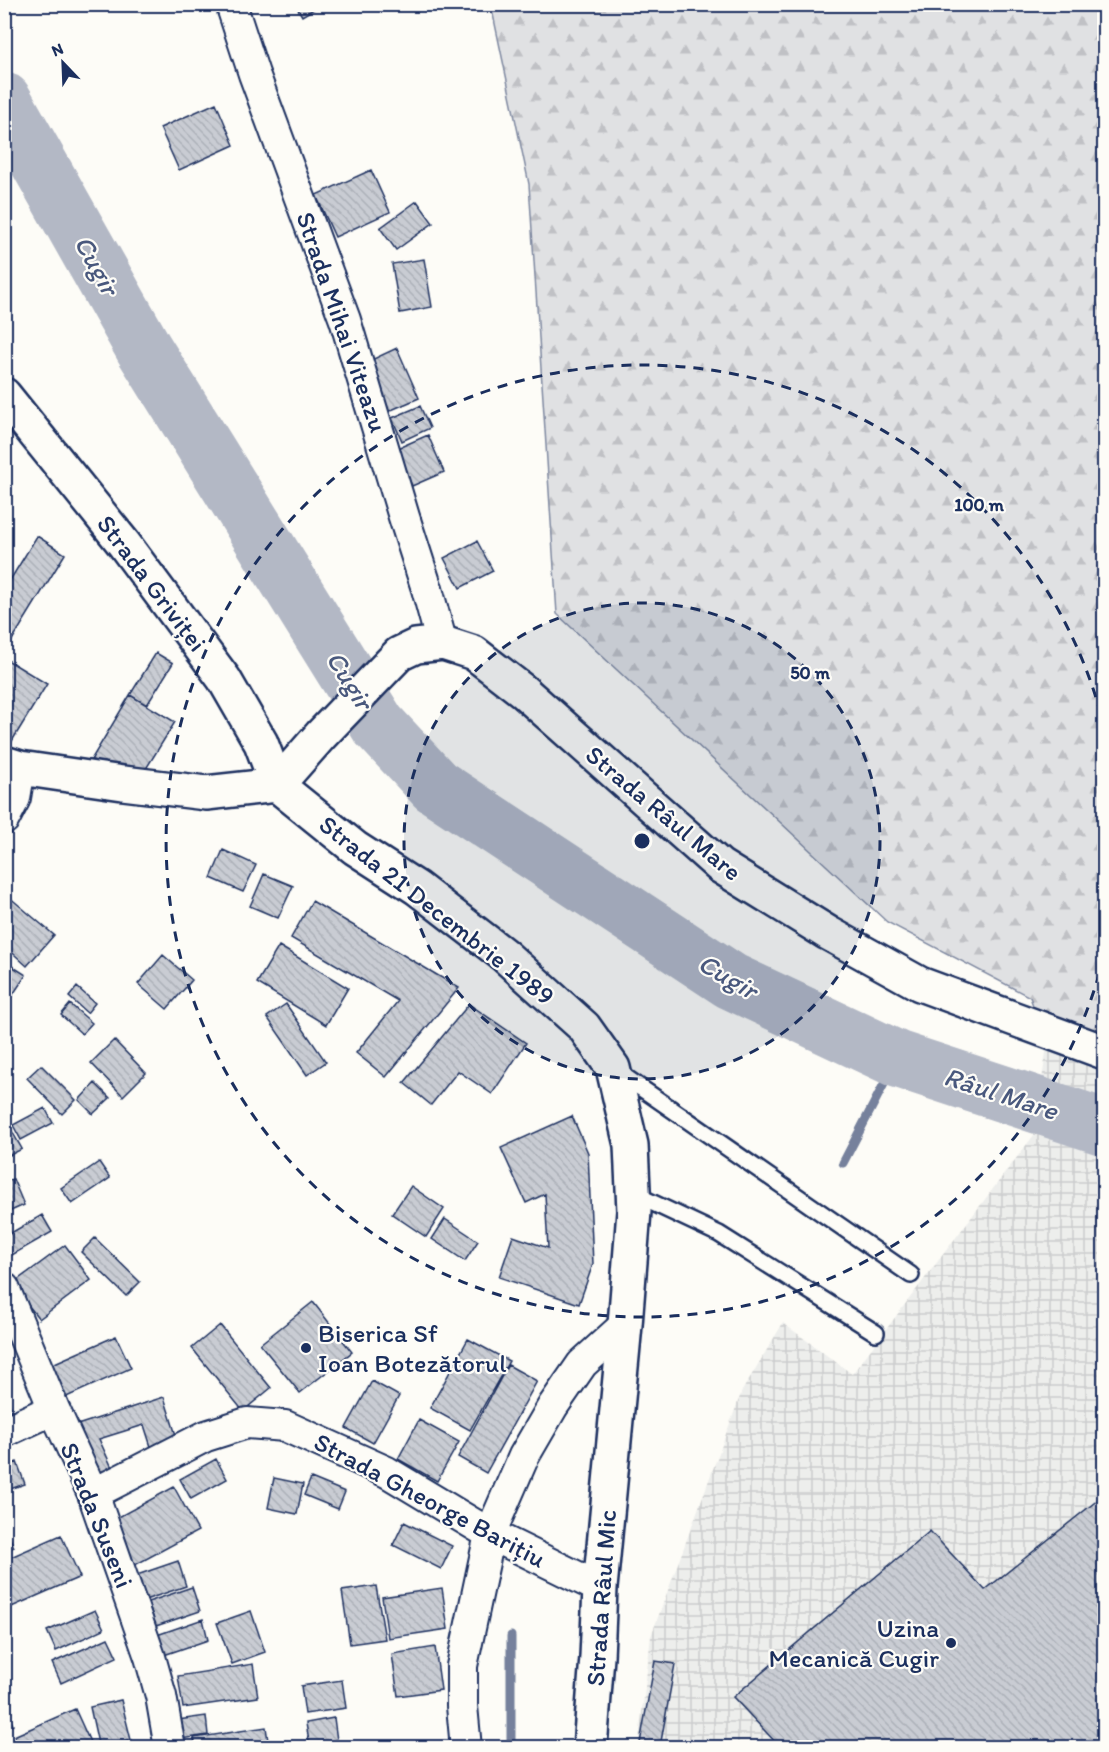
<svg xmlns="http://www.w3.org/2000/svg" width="1109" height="1752" font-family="Itim,sans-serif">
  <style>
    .industrial { fill: url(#industrial-grid) }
    .forest { fill: url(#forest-firs); stroke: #7e88a0; stroke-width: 1.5 }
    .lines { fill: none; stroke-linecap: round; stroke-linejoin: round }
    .stream { stroke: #76819c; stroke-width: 9 }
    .river { stroke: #b3b8c5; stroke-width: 57 }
    .building { fill: url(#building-back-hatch); stroke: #1b2f5e; stroke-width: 1.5 }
    .service-casing { stroke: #1b2f5e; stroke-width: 20 }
    .minor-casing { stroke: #1b2f5e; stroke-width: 34 }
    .tertiary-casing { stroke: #1b2f5e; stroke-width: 38 }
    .secondary-casing { stroke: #1b2f5e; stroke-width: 38 }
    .service { stroke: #fdfcf7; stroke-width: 15 }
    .minor { stroke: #fdfcf7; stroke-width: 30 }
    .tertiary { stroke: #fdfcf7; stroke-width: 33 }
    .secondary { stroke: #fdfcf7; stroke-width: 33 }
    .ring { fill: none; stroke: #1b2f5e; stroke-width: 3; stroke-dasharray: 10 8 }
    .poi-dot { fill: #1b2f5e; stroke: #fdfcf7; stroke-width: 2 }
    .labels { text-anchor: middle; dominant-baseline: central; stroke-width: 4.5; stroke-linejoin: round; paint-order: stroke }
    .street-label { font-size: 26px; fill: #1b2f5e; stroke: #fdfcf7 }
    .poi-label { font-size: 26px; fill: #1b2f5e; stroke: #fdfcf7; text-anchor: start }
    .water-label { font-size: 27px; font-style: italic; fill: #49587d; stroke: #fdfcf7 }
    .centre { fill: #1b2f5e; stroke: #fdfcf7; stroke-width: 3 }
    .ring-label { font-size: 18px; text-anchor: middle; font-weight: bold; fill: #1b2f5e; stroke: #fdfcf7; stroke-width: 4.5; stroke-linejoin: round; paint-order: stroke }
  </style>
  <defs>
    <pattern id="industrial-grid" width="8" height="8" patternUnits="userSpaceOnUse" patternTransform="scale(1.5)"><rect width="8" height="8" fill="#edeeec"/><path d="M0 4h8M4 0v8" fill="none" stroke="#cbcccd"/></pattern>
    <pattern id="forest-firs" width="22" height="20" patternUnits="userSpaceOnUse" patternTransform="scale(1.5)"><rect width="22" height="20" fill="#e0e1e3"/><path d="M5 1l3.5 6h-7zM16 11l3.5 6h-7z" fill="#c0c1c5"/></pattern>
    <pattern id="building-back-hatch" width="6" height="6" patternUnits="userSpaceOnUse" patternTransform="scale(1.5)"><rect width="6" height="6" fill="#c9ccd3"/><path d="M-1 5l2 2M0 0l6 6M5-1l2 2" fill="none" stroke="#acb0b8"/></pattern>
  </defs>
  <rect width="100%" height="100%" fill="#fdfcf7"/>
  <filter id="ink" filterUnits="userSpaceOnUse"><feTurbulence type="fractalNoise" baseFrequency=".0167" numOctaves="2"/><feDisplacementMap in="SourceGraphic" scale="12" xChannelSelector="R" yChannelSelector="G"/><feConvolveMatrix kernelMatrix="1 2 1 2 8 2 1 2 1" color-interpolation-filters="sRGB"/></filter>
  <g filter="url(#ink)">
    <path class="industrial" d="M1047,1045L1104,1063V1747L638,1748L651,1636L742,1391L783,1323L852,1374L1034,1135Z"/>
    <path class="forest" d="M491,5H1104V1063L1047,1045L1030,997L887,922L557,614L529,184Z"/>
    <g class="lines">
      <path class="stream" d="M843,1163L897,1059
        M511,1636V1748"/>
      <path class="river" d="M4,101L144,349L378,725L435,786L731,981L897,1059L1104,1127"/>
    </g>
    <path class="building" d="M295,4H322L302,16Z
      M216,103L234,145L179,170L160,128Z
      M371,170L390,212L335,237L316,195Z
      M417,201L433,223L396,250L380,228Z
      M424,259L432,307L400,313L392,264Z
      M397,348L419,398L389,411L367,362Z
      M420,406L430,428L402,441L392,418Z
      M428,435L444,472L412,486L396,449Z
      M37,536L65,554L6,650L4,649V590Z
      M477,541L493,571L460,588L444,558Z
      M156,653L173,663L147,705L130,695Z
      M4,658L47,684L4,754Z
      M130,695L175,722L144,772L91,760Z
      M223,850L256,865L243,892L211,878Z
      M264,874L293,886L278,918L250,906Z
      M8,896L54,935L27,966L4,945V900Z
      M312,901L459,988L386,1077L356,1053L398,1001L291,938Z
      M279,946L348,988L326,1025L257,983Z
      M163,955L192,980L167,1009L138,984Z
      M4,961L26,975L8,1002L4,1000Z
      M77,987L95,1003L87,1013L69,997Z
      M70,1004L92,1023L82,1034L61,1015Z
      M286,1004L326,1062L307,1075L267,1017Z
      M469,1004L526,1043L492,1094L458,1071L431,1105L404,1083Z
      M114,1040L146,1073L123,1096L91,1063Z
      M41,1065L76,1100L62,1114L27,1078Z
      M95,1083L110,1098L93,1114L79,1100Z
      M45,1108L53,1123L21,1140L13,1125Z
      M572,1116L588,1153L593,1264L579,1304L499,1277L513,1236L548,1248L545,1194L526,1203L501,1148Z
      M9,1126L22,1149L4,1158V1129Z
      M99,1162L110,1178L72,1204L61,1188Z
      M13,1179L24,1205L4,1214V1182Z
      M411,1186L444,1209L426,1237L392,1214Z
      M42,1215L52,1232L12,1255L4,1241V1237Z
      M445,1219L478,1241L465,1261L432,1239Z
      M95,1238L140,1282L126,1296L81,1252Z
      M65,1245L91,1280L39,1319L12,1284Z
      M313,1302L352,1352L300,1393L260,1344Z
      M220,1325L271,1388L243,1411L192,1348Z
      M116,1336L131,1368L62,1399L48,1366Z
      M468,1339L509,1361L470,1430L430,1408Z
      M508,1365L537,1381L486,1473L458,1457Z
      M372,1381L399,1396L373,1443L346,1428Z
      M4,1393L12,1409L4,1412Z
      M164,1397L180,1448L154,1456L144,1425L99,1439L113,1470L94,1479L71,1427Z
      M419,1420L459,1442L437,1481L398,1459Z
      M216,1459L227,1479L191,1499L180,1479Z
      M17,1462L25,1484L4,1491V1467Z
      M274,1478L303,1484L297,1514L268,1508Z
      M311,1478L345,1492L338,1509L304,1495Z
      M174,1487L198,1531L135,1565L111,1521Z
      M1104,1495V1748H781L733,1697L930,1531L985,1590Z
      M404,1522L452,1546L441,1569L393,1545Z
      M4,1525L14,1547L4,1551Z
      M61,1535L80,1577L7,1609L4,1603V1560Z
      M178,1561L186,1586L142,1601L134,1576Z
      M376,1586L385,1639L350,1644L342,1591Z
      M192,1587L200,1611L156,1626L148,1602Z
      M442,1588L448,1629L388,1638L382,1597Z
      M95,1610L104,1629L56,1651L47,1631Z
      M251,1611L265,1652L232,1664L217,1623Z
      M203,1619L208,1640L164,1655L157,1635Z
      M108,1638L117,1657L61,1683L52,1663Z
      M435,1647L441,1690L398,1696L392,1654Z
      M655,1661L675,1664L660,1747L640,1743Z
      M253,1664L258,1697L183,1708L178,1676Z
      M342,1680L346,1708L305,1714L301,1686Z
      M121,1700L131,1740L99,1748L90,1707Z
      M4,1705L13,1725L4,1728Z
      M75,1709L90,1742L78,1748H19L14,1736Z
      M206,1716L208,1735L174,1740L171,1721Z
      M334,1718L338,1748H310L306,1723Z
      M266,1727L269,1748H196L194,1738Z"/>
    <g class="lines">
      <defs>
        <path id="service" d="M618,1072L911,1275
          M634,1194L719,1234L876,1333"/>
        <path id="minor" d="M231,4L254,74L345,320L404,517L427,589L439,633L443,643
          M4,819L15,798L20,768
          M4,1288L54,1409L93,1494L150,1657L161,1696L170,1748
          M4,1432L54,1409
          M93,1494L206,1436L247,1423L285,1426L387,1472L490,1534L600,1588
          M466,1748L462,1706V1666L490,1534L524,1456L553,1406L582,1364L625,1325"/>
        <path id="tertiary" d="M590,1748L597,1657L600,1588L625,1325L634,1211L631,1145L613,1068L584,1027L504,955L417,888L355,848L277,785L321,735L399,654L416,646L443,643L474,653L523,691L720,866L828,933L920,984L1104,1052"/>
        <path id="secondary" d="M4,395L124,544L224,679L261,743L277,785L206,793L123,783L20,768L4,763"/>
      </defs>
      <use href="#service" class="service-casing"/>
      <use href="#minor" class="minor-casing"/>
      <use href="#tertiary" class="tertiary-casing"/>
      <use href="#secondary" class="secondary-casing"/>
      <use href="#service" class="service"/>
      <use href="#minor" class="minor"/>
      <use href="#tertiary" class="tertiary"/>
      <use href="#secondary" class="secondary"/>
    </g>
  </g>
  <circle cx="642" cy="841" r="238" fill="#1b2f5e" fill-opacity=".12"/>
  <g class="ring">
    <circle cx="642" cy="841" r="238"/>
    <path d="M1104 956A476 476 0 1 1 1104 726"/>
  </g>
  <g class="poi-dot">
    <circle cx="306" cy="1348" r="6"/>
    <circle cx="951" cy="1643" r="6"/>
  </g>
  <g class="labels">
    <g class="street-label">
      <text transform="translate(342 322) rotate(71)">Strada Mihai Viteazu</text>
      <text transform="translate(152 583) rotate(53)">Strada Griviței</text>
      <text transform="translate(664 813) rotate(40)">Strada Râul Mare</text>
      <text transform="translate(437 910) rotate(38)">Strada 21 Decembrie 1989</text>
      <text transform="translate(430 1500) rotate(28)">Strada Gheorge Barițiu</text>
      <text transform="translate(97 1515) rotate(68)">Strada Suseni</text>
      <text transform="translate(601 1598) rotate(-86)">Strada Râul Mic</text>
    </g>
    <g class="poi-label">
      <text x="318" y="1333">Biserica Sf<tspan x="318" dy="30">Ioan Botezătorul</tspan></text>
      <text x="939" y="1628" text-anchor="end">Uzina<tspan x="939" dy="30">Mecanică Cugir</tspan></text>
    </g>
    <g class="water-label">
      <text transform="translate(97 265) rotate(61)">Cugir</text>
      <text transform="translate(350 680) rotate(58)">Cugir</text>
      <text transform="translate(728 976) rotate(30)">Cugir</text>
      <text transform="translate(1001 1093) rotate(18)">Râul Mare</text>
    </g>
  </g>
  <circle cx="642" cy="841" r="9" class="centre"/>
  <g class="ring-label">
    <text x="979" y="511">100 m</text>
    <text x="810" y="679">50 m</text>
  </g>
  <rect width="1109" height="1752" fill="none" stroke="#fdfcf7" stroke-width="24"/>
  <rect x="12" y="12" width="1085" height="1728" fill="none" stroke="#1b2f5e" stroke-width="2" filter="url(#ink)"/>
  <g transform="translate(63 63) rotate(337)" stroke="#fdfcf7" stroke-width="4.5" paint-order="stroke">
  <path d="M0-4.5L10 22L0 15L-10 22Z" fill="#1b2f5e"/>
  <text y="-9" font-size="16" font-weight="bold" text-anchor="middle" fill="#1b2f5e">N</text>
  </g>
</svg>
